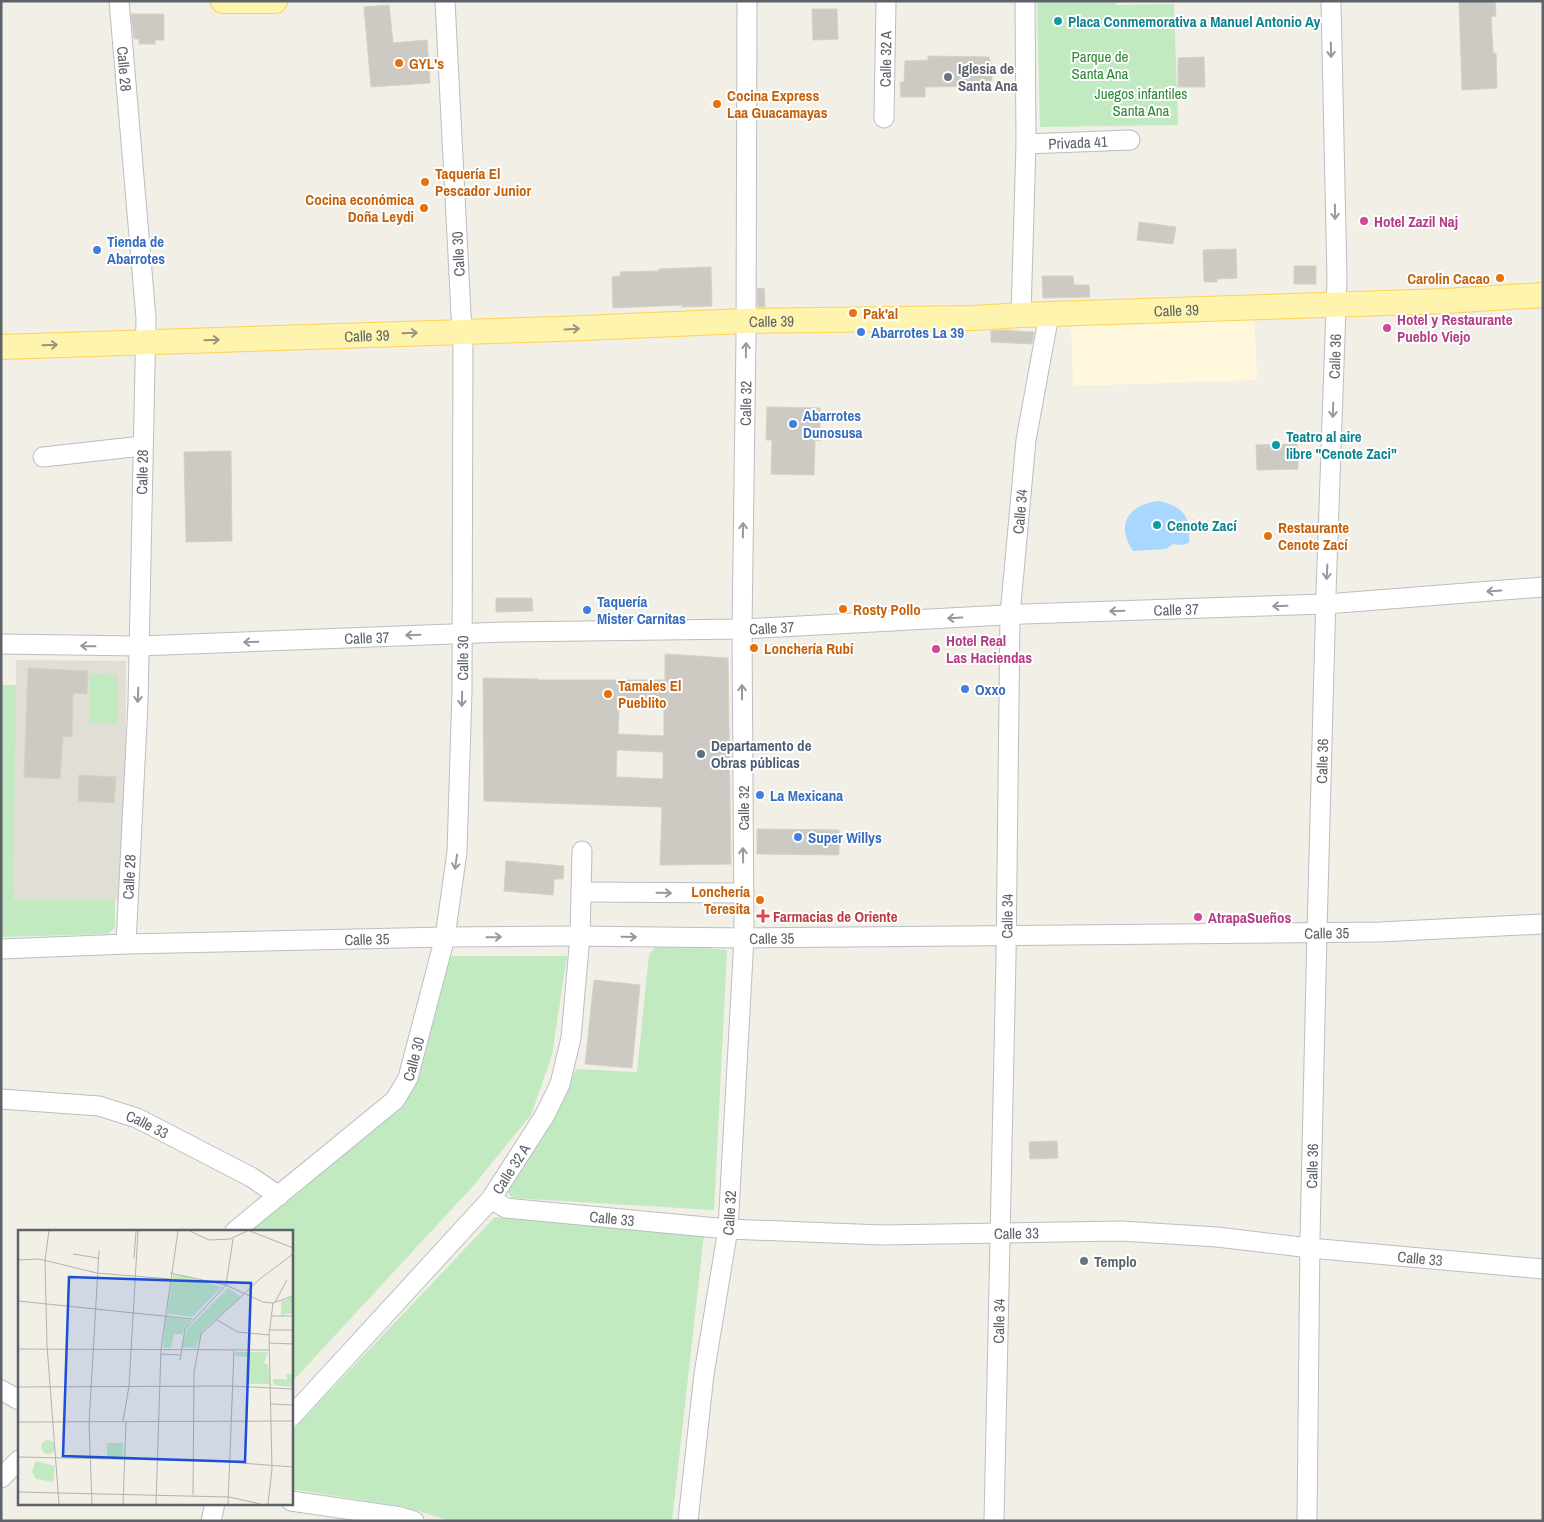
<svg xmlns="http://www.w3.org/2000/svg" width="1544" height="1522" font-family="'Archivo Narrow',sans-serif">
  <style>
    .commercial { fill: #fff8dd }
    .education { fill: #e1ded5 }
    .green { fill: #c1eac1 }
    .water { fill: #a8d7ff }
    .building { fill: #cccac3; stroke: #d7d1c3; fill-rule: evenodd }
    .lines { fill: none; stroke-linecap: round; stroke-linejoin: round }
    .minor-casing { stroke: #babec3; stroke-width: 21 }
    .major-casing { stroke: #fed252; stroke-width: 26 }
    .minor { stroke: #fff; stroke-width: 19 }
    .major { stroke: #fff4ad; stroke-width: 24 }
    .oneway { stroke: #96999d }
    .oneway2 { stroke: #969580 }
    .culture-dot { fill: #0f9aa8; stroke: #fff; stroke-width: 2 }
    .food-dot { fill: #e8710a; stroke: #fff; stroke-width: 2 }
    .worship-dot { fill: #6b7280; stroke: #fff; stroke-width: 2 }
    .hotel-dot { fill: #d1479c; stroke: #fff; stroke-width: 2 }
    .shop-dot { fill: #3f7fe0; stroke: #fff; stroke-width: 2 }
    .service-dot { fill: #5c6f8a; stroke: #fff; stroke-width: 2 }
    .health-dot { fill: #e0444e; stroke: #fff; stroke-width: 2 }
    .labels { text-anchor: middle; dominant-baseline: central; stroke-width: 4; stroke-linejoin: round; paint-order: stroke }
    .culture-label { font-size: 15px; font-weight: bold; fill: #0d838f; stroke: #fff; text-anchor: start }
    .park-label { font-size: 15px; fill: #2d8733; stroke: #fff }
    .street-label { font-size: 15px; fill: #5d6268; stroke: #fff }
    .food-label { font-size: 15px; font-weight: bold; fill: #c56008; stroke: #fff; text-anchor: start }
    .worship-label { font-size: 15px; font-weight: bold; fill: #5b616d; stroke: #fff; text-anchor: start }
    .hotel-label { font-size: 15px; font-weight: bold; fill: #b23c85; stroke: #fff; text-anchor: start }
    .shop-label { font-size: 15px; font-weight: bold; fill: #366cbe; stroke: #fff; text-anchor: start }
    .service-label { font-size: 15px; font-weight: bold; fill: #4e5e75; stroke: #fff; text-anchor: start }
    .health-label { font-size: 15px; font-weight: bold; fill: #be3a42; stroke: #fff; text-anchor: start }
    .inset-road { fill: none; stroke: #b2b3b0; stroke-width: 1 }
    .view { fill: #1d4ed8; fill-opacity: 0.15; stroke: #1d4ed8; stroke-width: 2.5 }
    .inset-edge { fill: none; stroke: #5d6268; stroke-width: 2.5 }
  </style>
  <rect width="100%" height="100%" fill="#f1efe6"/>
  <path class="commercial" d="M1254,314L1257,380L1073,386L1071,320Z"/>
  <path class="education" d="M16,660L126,661L125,899L115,900L13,899Z"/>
  <path class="green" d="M1037,1H1116V5L1174,4L1178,125L1040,127Z
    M89,674L118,675L117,724L89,723Z
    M1,685H16L13,899L115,900V928L107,934L1,937Z
    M658,944L727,950L714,1210L512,1198L504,1187C511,1173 524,1164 534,1151C552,1125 564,1098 576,1069L637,1072L649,955Z
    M447,956H567L552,1055L531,1115L474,1185L291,1383V1231H238L397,1106Z
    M495,1217L704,1234L672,1521H451L405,1507L291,1489V1432Z"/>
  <path class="water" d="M1158,501C1184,506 1191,517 1189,543L1182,545L1173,544L1166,549L1133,551C1115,524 1129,505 1158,501Z"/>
  <path class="building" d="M1459,1H1495L1496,16L1491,17L1493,53H1496L1497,88L1462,90Z
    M389,5L393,43L427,40L430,83L371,87L364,7Z
    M812,9H837L838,39L813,40Z
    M131,14H164V40H155V44H139V39H134Z
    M928,56L989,57L992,66V80L988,86L925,87V97H901L900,82H904L905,61L928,60Z
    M1204,57L1205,87H1178V58Z
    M1139,222L1176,227L1173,244L1137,240Z
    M1236,249L1237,278L1217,279V282H1204L1203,250Z
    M1294,266H1316V284H1294Z
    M711,267L712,306L682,307V305L613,308L612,277L621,276L620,272L659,271V269Z
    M1042,276H1073L1074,285H1089L1090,297L1043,298Z
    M764,288L765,307H758L757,289Z
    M1001,330L1034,332L1032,344L991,342V331Z
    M767,407L820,408V441L815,440L814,475L771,474L772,440H766Z
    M1297,444L1298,469L1257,470L1256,445Z
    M231,451L232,541L186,542L184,452Z
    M496,598H532L533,611L496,612Z
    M665,654L728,658L731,864L660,865L662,807L484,801L483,678L538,679V680H665ZM619,704H664V736L618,734ZM617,750L663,752V779L616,777Z
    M28,668L88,671L87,694L73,693L72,737L63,736L60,779L24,777Z
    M79,775L116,777L114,803L78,801Z
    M757,829L839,830V855L757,854Z
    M506,861L564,866L563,879H554L553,895L504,891Z
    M594,980L640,985L632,1068L585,1064Z
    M1057,1141L1058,1158L1030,1159L1029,1142Z"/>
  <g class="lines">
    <defs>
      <g id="minor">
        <path id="s1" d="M119,1L146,318L138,703L126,944"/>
        <path id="s2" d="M884,118L886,1"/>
        <path id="s3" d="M1026,144L1130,140"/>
        <path d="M1021,315L1026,144L1025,1"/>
        <path d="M43,457L142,446"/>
        <path id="s4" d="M1,644L139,646L504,632L742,629L1023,614L1326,604L1543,587"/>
        <path d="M581,892L744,893"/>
        <path id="s5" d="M1,949L126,944L445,937L572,936L744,938L1380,932L1543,924"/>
        <path id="s6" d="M1,1099L99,1106L137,1118L251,1177L279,1196"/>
        <path id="s7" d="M491,1199L506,1208L728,1229L882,1235L1121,1231L1217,1237L1310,1248L1543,1269"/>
        <path id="s8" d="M235,1231L395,1100L408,1078L445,937L457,852L462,690L463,331L461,314L445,1"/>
        <path d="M1,1390L19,1400"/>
        <path id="s9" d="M291,1417L491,1199L545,1115L560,1084L571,1038L580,936L582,851"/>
        <path d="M1,1478L19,1460"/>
        <path d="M291,1501L401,1517L414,1521"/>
        <path d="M211,1521L215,1503"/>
        <path id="s10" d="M688,1521L704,1374L728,1229L744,938L742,629L746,337L747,1"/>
        <path id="s11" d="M994,1521L1006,958L1010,615L1026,440L1048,320L1047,314"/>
        <path id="s12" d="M1307,1521L1310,1238L1317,932L1326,593L1337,279L1331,1"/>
      </g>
      <g id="major">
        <path d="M223,1H275"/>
        <path id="s13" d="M1,347L558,329L745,321L974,318L1021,315L1446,301L1543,295"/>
      </g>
    </defs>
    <use href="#minor" class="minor-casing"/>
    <use href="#major" class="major-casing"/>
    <use href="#minor" class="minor"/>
    <use href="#major" class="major"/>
  </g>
  <defs><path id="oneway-shaft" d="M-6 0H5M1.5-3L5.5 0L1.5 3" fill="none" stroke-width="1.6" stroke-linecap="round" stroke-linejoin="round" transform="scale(1.25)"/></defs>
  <g class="oneway">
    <use href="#oneway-shaft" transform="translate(1331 50) rotate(89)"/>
    <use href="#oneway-shaft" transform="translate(1335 212) rotate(89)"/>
    <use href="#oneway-shaft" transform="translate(746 350) rotate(-89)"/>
    <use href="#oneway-shaft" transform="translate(1333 410) rotate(92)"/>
    <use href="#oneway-shaft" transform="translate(743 530) rotate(-89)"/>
    <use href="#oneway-shaft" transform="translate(1327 572) rotate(93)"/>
    <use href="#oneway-shaft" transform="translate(1494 591) rotate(176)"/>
    <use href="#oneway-shaft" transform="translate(1280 606) rotate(178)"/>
    <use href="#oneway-shaft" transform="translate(1117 611) rotate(178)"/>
    <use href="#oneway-shaft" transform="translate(955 618) rotate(177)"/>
    <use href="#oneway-shaft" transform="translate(413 635) rotate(178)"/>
    <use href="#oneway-shaft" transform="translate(251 642) rotate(178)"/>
    <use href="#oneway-shaft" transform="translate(88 646) rotate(-179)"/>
    <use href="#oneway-shaft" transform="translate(742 692) rotate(-90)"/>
    <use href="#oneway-shaft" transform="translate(138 695) rotate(92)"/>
    <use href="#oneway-shaft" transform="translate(462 699) rotate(91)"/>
    <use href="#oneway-shaft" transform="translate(743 855) rotate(-91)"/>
    <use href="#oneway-shaft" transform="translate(456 862) rotate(98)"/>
    <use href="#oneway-shaft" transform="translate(664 893) rotate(1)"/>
    <use href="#oneway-shaft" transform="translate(494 937) rotate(-1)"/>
    <use href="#oneway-shaft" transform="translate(629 937) rotate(1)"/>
  </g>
  <g class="oneway2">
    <use href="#oneway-shaft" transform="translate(572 329) rotate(-3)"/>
    <use href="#oneway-shaft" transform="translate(410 333) rotate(-2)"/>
    <use href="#oneway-shaft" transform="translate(212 340) rotate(-2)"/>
    <use href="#oneway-shaft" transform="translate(50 345) rotate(-2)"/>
  </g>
  <g class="culture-dot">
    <circle cx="1058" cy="21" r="5"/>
    <circle cx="1276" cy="445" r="5"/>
    <circle cx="1157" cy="525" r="5"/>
  </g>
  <g class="food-dot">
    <circle cx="399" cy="63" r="5"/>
    <circle cx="717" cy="104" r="5"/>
    <circle cx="425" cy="182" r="5"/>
    <circle cx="424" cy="208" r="5"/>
    <circle cx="1500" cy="278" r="5"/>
    <circle cx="853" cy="313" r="5"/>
    <circle cx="1268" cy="536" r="5"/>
    <circle cx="843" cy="609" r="5"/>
    <circle cx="754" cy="648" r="5"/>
    <circle cx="608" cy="694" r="5"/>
    <circle cx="760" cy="900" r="5"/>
  </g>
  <g class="worship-dot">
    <circle cx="948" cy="77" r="5"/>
    <circle cx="1084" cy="1261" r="5"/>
  </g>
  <g class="hotel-dot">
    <circle cx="1364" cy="221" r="5"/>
    <circle cx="1387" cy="328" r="5"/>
    <circle cx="936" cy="649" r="5"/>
    <circle cx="1198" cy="917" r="5"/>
  </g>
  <g class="shop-dot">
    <circle cx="97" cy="250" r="5"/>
    <circle cx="861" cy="332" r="5"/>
    <circle cx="793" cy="424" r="5"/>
    <circle cx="587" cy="610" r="5"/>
    <circle cx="965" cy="689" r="5"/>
    <circle cx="760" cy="795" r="5"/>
    <circle cx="798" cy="837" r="5"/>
  </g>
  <circle class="service-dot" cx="701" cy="754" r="5"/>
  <path class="health-dot" d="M760.5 908.5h5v5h5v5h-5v5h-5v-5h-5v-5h5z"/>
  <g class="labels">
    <g class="culture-label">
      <text x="1068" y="21">Placa Conmemorativa a Manuel Antonio Ay</text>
      <text x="1286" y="436">Teatro al aire<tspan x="1286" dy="17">libre "Cenote Zaci"</tspan></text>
      <text x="1167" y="525">Cenote Zací</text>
    </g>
    <g class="park-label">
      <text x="1100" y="56">Parque de<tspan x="1100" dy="17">Santa Ana</tspan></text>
      <text x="1141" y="93">Juegos infantiles<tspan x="1141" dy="17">Santa Ana</tspan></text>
    </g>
    <g class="street-label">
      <text stroke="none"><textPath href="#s2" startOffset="59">Calle 32 A</textPath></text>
      <text stroke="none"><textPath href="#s1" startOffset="68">Calle 28</textPath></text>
      <text stroke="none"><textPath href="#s3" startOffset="52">Privada 41</textPath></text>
      <text transform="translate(458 254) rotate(-93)">Calle 30</text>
      <text stroke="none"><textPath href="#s13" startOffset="1176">Calle 39</textPath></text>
      <text stroke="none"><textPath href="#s13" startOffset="771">Calle 39</textPath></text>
      <text stroke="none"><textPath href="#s13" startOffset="366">Calle 39</textPath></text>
      <text stroke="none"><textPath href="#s12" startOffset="1165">Calle 36</textPath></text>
      <text stroke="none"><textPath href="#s10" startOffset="1121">Calle 32</textPath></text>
      <text transform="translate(142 472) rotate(-89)">Calle 28</text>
      <text stroke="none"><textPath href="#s11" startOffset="1010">Calle 34</textPath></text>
      <text stroke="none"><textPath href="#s4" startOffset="1176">Calle 37</textPath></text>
      <text stroke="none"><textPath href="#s4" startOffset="771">Calle 37</textPath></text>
      <text stroke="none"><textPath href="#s4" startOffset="366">Calle 37</textPath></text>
      <text stroke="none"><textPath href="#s8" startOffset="658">Calle 30</textPath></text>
      <text stroke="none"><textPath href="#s12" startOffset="760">Calle 36</textPath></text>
      <text transform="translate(743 808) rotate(-90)">Calle 32</text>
      <text transform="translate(129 877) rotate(-87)">Calle 28</text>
      <text stroke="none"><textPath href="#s11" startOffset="605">Calle 34</textPath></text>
      <text stroke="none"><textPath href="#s5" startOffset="1326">Calle 35</textPath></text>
      <text stroke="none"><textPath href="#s5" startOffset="771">Calle 35</textPath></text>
      <text stroke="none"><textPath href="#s5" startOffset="366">Calle 35</textPath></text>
      <text stroke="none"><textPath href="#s8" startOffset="252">Calle 30</textPath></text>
      <text stroke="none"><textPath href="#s6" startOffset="150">Calle 33</textPath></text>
      <text stroke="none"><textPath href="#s12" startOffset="355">Calle 36</textPath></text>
      <text stroke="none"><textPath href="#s9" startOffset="332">Calle 32 A</textPath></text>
      <text stroke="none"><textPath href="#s10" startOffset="311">Calle 32</textPath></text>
      <text stroke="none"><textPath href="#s7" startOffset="124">Calle 33</textPath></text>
      <text stroke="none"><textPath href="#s7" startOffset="529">Calle 33</textPath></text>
      <text stroke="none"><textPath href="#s7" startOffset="934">Calle 33</textPath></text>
      <text stroke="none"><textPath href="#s11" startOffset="200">Calle 34</textPath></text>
    </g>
    <g class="food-label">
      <text x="409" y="63">GYL's</text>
      <text x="727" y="95">Cocina Express<tspan x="727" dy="17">Laa Guacamayas</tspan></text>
      <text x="435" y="173">Taquería El<tspan x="435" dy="17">Pescador Junior</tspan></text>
      <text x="414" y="199" text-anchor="end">Cocina económica<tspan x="414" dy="17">Doña Leydi</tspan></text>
      <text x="1490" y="278" text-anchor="end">Carolin Cacao</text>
      <text x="863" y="313">Pak'al</text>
      <text x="1278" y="527">Restaurante<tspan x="1278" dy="17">Cenote Zací</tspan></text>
      <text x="853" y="609">Rosty Pollo</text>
      <text x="764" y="648">Lonchería Rubí</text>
      <text x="618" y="685">Tamales El<tspan x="618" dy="17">Pueblito</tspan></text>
      <text x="750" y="891" text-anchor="end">Lonchería<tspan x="750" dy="17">Teresita</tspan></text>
    </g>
    <g class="worship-label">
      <text x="958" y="68">Iglesia de<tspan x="958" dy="17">Santa Ana</tspan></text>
      <text x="1094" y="1261">Templo</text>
    </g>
    <g class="hotel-label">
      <text x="1374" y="221">Hotel Zazil Naj</text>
      <text x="1397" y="319">Hotel y Restaurante<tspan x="1397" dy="17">Pueblo Viejo</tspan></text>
      <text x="946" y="640">Hotel Real<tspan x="946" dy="17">Las Haciendas</tspan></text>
      <text x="1208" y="917">AtrapaSueños</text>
    </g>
    <g class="shop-label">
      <text x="107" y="241">Tienda de<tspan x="107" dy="17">Abarrotes</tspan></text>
      <text x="871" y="332">Abarrotes La 39</text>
      <text x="803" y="415">Abarrotes<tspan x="803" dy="17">Dunosusa</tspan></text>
      <text x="597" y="601">Taquería<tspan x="597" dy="17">Mister Carnitas</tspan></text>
      <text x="975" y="689">Oxxo</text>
      <text x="770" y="795">La Mexicana</text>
      <text x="808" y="837">Super Willys</text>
    </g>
    <g class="service-label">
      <text x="711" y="745">Departamento de<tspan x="711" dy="17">Obras públicas</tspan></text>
    </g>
    <g class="health-label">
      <text x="773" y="916">Farmacias de Oriente</text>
    </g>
  </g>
  <g transform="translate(18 1230)">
    <rect width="275" height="275" fill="#f1efe6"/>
    <path d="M155,45L165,46L204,57L174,87L149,84ZM210,58L223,67L185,100L178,118L164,117L169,99ZM275,67V83L263,85V71ZM148,87L173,90L164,104H156L153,118L145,117ZM218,122H250L246,133L250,135L252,154H231L228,152L229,127L217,126ZM268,144H275V157L256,155L255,149H269ZM23 217a7 7 0 1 1 14 0a7 7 0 1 1-14 0ZM89,213H105V228L89,227ZM18,231L37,236L35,252L18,249L14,242Z" fill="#c1eac1"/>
    <path class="inset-road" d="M31,1L27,30L29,115L41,274M172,1L191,10L212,9L229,1M232,1L275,18M55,24L80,28M116,28L118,1M0,30L21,29L79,43L152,49M152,43L208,55L245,72L255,73L275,66M0,71L174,89M257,72L269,50M254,86H275M199,90L220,102L251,105M252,100H275M252,113L275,114M0,119L252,120M143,124L162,125M162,130L167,99L208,55L215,9M0,157L213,156L275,159M253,174L275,175M105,191L111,156L120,1M0,192L275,191M0,227L197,231L275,237M0,262L211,267L242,274M175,265L176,143L183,104L243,48L275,24M74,274L71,194L81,21M105,274L108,192M138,274L143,119L160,1M210,274L216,121M250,274L254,239L251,105L255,73"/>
    <path class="view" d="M51,47L233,53L227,232L45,226Z"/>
    <rect width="275" height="275" class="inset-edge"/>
  </g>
  <rect width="1544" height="1522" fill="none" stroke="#5d6268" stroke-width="5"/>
</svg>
